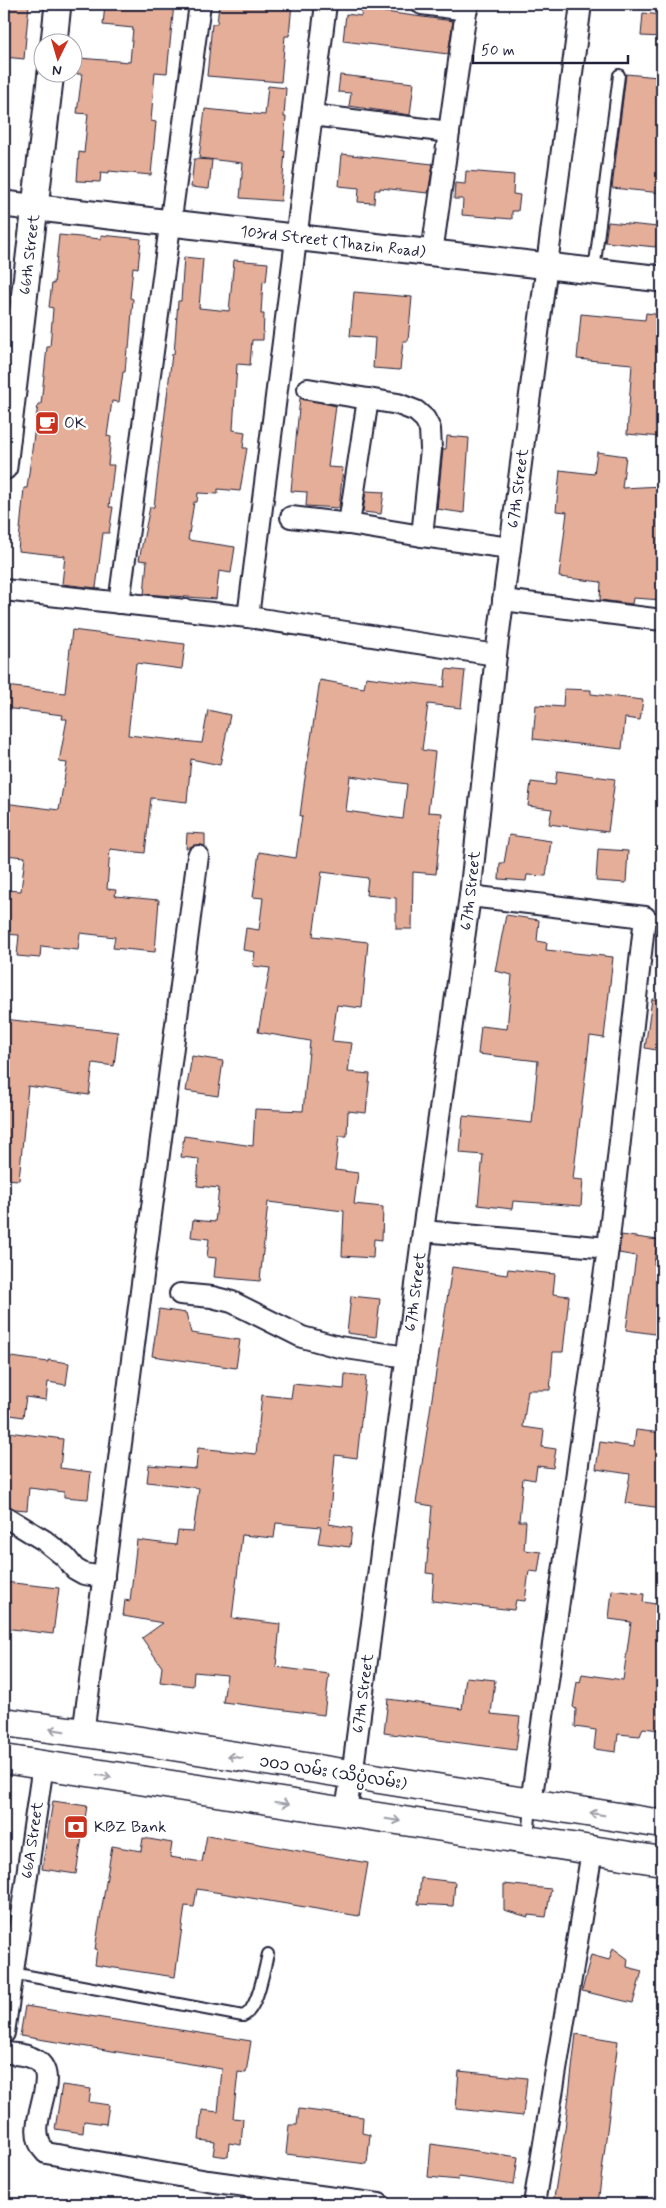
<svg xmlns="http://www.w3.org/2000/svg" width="666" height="2208" font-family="Mynerve,'Noto Sans Myanmar',sans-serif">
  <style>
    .building { fill: #e4ae99; stroke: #22223b; fill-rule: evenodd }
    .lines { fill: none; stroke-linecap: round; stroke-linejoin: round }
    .service-casing { stroke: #22223b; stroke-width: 14 }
    .minor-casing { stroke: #22223b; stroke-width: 24 }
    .tertiary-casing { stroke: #22223b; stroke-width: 29 }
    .primary-casing { stroke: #22223b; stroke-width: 31 }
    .service { stroke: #fff; stroke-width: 10 }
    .minor { stroke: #fff; stroke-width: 20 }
    .tertiary { stroke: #fff; stroke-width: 25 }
    .primary { stroke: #fff; stroke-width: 28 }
    .oneway { stroke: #9c9ca7 }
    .labels { text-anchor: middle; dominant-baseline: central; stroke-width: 5; stroke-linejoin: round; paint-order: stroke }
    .street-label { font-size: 16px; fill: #22223b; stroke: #fff }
    .poi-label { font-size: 16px; fill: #22223b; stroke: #fff; text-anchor: start }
  </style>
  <rect width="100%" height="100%" fill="#fff"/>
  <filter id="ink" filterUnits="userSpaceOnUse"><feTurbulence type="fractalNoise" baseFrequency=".02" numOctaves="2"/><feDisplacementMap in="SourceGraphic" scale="10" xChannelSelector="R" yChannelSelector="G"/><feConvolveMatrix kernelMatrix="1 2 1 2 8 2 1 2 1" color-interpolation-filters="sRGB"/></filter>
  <g filter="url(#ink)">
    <path class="building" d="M4,4H29L24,59L4,57Z
      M105,4H174L167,73L155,72L151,121L156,122L151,175L109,171V173L101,172L100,182L77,181L79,152L84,153L88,114L77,113L82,74H77L78,58L130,62L133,28L103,25Z
      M219,4H292L289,36H285L281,82L207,76L212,24H217Z
      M362,9L453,21L448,54L343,41L346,14L361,16Z
      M643,13L662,15V37L641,36Z
      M626,74L658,77L656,96L662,97V193L612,188Z
      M340,75L414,83L410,115L349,106L351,93L338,92Z
      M268,86L286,88L284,117H286L283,151H285L281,201L240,198L243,163L199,158L205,109L265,115Z
      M342,154L433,164L428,193L380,188V190H375L374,203L358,202L359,188L339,186Z
      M194,159L212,160L209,189L191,187Z
      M466,171L514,175L513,194L520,195L518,211H512V219L462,215L463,199H454L455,183L465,184Z
      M608,222L658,227L656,247L605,242Z
      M59,235L101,239V235L141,239L138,268L133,267L130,298L133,299L129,349H127L125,372H123L119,402L112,401L107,436L111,437L108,465H114L109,507H113L109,533H103L96,588L62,584L65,556L18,551L24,488H27L38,404H41L47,347H50L53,308L49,307L52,283L54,284Z
      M184,257L203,259L199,308L229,311L234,260L268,263L266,282L263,281L261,314H264L263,340H252L250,365L237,364L233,430L245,432L243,448H247L240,491L218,489V494L198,493L197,502H194L188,540L235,547L231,573L219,571L216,599L144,594L147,561L139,560L150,507H154L172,354H174L178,301H181Z
      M354,292L412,297L408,341H403L400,370L373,368L375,338L350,336Z
      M646,313L662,315V437L627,434L632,364L577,359L581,314L645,320Z
      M300,398L336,406L328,467L343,468L339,508L306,506L307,492L291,491Z
      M447,436L469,438L464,513L437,509L443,449H446Z
      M597,452L626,456L622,488L662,486V600L633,598L632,604L600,600L601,582L559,577L567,512L556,511L560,470L594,474Z
      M366,491L384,492L381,514L363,512Z
      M72,630L185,644L182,669L136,663L128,735L202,743L208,710L230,715L220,765L191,759L187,802L151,798L145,853L110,849L107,889L116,890L115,896L159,900L155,952L113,948L115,937L80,933L78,950L41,946L40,958L17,956L19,935L4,934V890L21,891L25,857L4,855V803L59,810L67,763L59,762L67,719H62L63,715L4,708L5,686L65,693Z
      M446,669L465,671L461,708L428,704L422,750L435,752L428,812L442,813L436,874L413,872L412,929H396V898L366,895L368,878L322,872L313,936L368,942L362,1008L337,1005L332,1041L352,1043L348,1072L370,1074L366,1113L348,1111L347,1136H339L335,1170L358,1173L354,1204L383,1207L382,1240L374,1239L373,1258L342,1256L344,1211L268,1202L260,1281L214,1277L216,1258L207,1257L209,1239L191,1237L193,1220L215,1222L219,1188L197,1186L199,1159L181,1157L184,1136L253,1146L255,1109L303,1111L310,1041L258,1032L270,968L253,966L255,952L243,950L246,928L259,930L263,898L253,897L259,852L296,858L302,816H300L304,785L320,680L364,688L366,677L444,687ZM350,776L407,784L403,819L346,811Z
      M564,689L591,690V694L643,700L640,720L625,718L622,749L533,739L536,705L563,707Z
      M557,771L615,779L608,832L549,824L552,809L528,806L531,782L555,785Z
      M187,833L205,834V846L194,845L186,849Z
      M509,835L551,841L546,876L527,875L526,881L499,879L500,863H504Z
      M598,849L628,851L626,883L596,881Z
      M506,915L539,920L537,941L547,943L546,950L613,957L604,1038L590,1036L573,1179L583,1180L581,1206L513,1201L512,1209L478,1205L483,1155L460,1153L463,1116L532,1123L538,1061L478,1054L481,1026L507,1029L512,975L495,971Z
      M652,999L662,1000V1051L645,1048Z
      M4,1019L118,1032L114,1066L93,1063L89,1095L28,1086L19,1180L4,1179L6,1140H4Z
      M192,1056L223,1061L218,1096L186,1091Z
      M621,1235L658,1240L654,1264L662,1265V1335L626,1330L636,1256L619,1253Z
      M452,1267L507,1275L508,1269L555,1274L553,1294L569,1296L563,1352H553L550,1390H528L523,1427L544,1430L542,1447L556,1449L553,1468L537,1466L535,1480L523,1478L519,1521H526L524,1550L541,1552L538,1572L529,1571L525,1601L516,1600L514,1610L432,1601L434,1574L426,1573L432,1506L416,1503Z
      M351,1296L380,1299L376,1337L347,1333Z
      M159,1309L186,1313L191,1333L240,1340L236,1368L152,1356Z
      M4,1356L48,1362V1360L69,1363L66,1385L48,1382L46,1400L26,1397L23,1417L4,1414Z
      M345,1374L366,1376L357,1458L335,1455L329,1524L352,1528L350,1547L318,1543L321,1527L276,1523L274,1538L242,1535L232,1618L280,1624L276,1667L329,1674L324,1715L223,1702L227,1675L194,1672L193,1686L160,1682L162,1667L142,1638L163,1623L123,1616L125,1600L130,1601L137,1540L176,1545L178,1531L193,1532L199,1488L147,1482L149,1465L196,1469L198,1448L256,1454L262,1395L291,1398L293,1384L344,1389Z
      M636,1430L662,1433V1508L625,1503L630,1474L596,1469L600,1442L634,1447Z
      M8,1432L63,1439L60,1468L91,1472L88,1499L64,1497V1492L29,1488L27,1510L15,1509L4,1504V1464Z
      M4,1582L59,1588L53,1634L4,1628Z
      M612,1590L644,1594L643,1602L662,1605V1700L660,1730L643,1728L640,1736L618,1734L616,1752L594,1749L596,1730L575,1727L576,1709L573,1707L577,1682L580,1683L582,1674L623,1680L631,1622L609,1619Z
      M466,1677L495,1680L491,1714L520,1717L516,1750L384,1733L388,1699L462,1709Z
      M53,1801L87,1806L76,1874L42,1869Z
      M207,1835L368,1863L359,1916L197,1889L194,1907L185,1906L175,1977L95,1965L97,1949H95L112,1846L141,1851L143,1838L172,1843L170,1857L202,1862Z
      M421,1878L455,1882L453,1906L418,1904Z
      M504,1884L551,1889L546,1917L528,1915V1917L504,1910Z
      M613,1948L628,1959L627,1967L642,1971L633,2003L582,1991L591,1955L609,1960Z
      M25,2006L251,2041L246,2073L238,2072L233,2118L243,2119L241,2145L229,2143L228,2157L213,2155L215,2142L199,2140L202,2110L218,2112L222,2069L20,2036Z
      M576,2034L618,2041L598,2204H553L565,2129Z
      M459,2071L527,2078L523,2116L456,2109Z
      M62,2085L91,2089L89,2102L109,2105L106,2124L84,2121L83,2133L55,2129Z
      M299,2109L363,2117L362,2133L370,2135L367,2164L286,2154L289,2125H297Z
      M431,2144L518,2157L514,2185L459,2177L458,2180L428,2177Z"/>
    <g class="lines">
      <defs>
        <path id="service" d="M594,271L619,75
          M645,917L662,919
          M528,1840L531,1804
          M12,1973L243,2016C258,2010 264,1969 268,1954"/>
        <g id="minor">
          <path d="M422,4L467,10"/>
          <path d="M312,115L449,132"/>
          <path d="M432,253L467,4"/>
          <path d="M308,389L398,404L416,411L425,419L430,429L431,449L422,536L510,548"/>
          <path d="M368,399L349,524L422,536"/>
          <path d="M291,517L349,524"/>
          <path d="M4,590L248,617L496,655"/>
          <path d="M503,600L662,620"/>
          <path d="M119,603L200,4"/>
          <path d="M248,617L326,4"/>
          <path d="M470,896L645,917L608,1248L531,1803"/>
          <path d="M423,1231L608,1248"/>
          <path d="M180,1294L212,1297L232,1302L302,1337L339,1347L407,1357"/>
          <path d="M4,1516L45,1541L65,1557L75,1569L84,1574L104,1577"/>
          <path d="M83,1734L198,856"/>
          <path id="s1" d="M345,1812L352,1776L423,1231L470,896L496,655L581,4"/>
          <path id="s2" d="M4,2033L43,1765"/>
          <path d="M4,2052C11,2054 20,2054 27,2056C73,2070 17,2124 46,2153L208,2181L379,2204"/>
          <path d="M534,2204L592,1851"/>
        </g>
        <g id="tertiary">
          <path d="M54,42L58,4"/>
          <path id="s3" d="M4,204L662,279"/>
          <path id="s4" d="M4,467L51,72"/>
        </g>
        <path id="primary" d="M4,1722L135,1740L662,1824
          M4,1759L662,1861"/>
      </defs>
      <use href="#service" class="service-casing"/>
      <use href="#minor" class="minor-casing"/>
      <use href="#tertiary" class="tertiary-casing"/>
      <use href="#primary" class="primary-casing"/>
      <use href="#service" class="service"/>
      <use href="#minor" class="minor"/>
      <use href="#tertiary" class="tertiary"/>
      <use href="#primary" class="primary"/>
    </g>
    <defs><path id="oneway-shaft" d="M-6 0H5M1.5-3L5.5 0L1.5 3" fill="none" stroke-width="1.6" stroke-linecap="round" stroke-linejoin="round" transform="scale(1.25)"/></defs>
    <g class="oneway">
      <use href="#oneway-shaft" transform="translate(57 1730) rotate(-171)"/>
      <use href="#oneway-shaft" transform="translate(235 1757) rotate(-171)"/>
      <use href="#oneway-shaft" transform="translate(104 1776) rotate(10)"/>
      <use href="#oneway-shaft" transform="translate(282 1803) rotate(8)"/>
      <use href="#oneway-shaft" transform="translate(597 1814) rotate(-171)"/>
      <use href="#oneway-shaft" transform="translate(393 1820) rotate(9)"/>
    </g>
  </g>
  <defs>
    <symbol id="cafe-square" viewBox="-11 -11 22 22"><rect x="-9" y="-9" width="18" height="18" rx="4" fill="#c8321e" stroke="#fff"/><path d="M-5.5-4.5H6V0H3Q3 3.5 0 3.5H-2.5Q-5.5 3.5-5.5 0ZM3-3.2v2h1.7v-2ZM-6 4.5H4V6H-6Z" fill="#fff"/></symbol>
    <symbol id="bank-square" viewBox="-11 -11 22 22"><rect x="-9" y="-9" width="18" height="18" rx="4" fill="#c8321e" stroke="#fff"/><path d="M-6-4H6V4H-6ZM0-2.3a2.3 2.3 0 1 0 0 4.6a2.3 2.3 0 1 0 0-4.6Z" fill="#fff"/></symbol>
  </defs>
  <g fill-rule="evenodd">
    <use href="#cafe-square" x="33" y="409" width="28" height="28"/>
    <use href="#bank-square" x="62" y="1813" width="28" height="28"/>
  </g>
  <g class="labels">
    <g class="street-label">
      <text stroke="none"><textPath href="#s3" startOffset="331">103rd Street (Thazin Road)</textPath></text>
      <text stroke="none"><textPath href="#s4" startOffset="214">66th Street</textPath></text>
      <text stroke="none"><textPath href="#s1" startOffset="1335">67th Street</textPath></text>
      <text stroke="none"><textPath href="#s1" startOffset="930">67th Street</textPath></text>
      <text stroke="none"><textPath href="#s1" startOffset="525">67th Street</textPath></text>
      <text stroke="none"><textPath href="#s1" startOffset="120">67th Street</textPath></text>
      <text transform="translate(333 1773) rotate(9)">၁၀၁ လမ်း (သိပ္ပံလမ်း)</text>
      <text stroke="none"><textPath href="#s2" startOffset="195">66A Street</textPath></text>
    </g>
    <g class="poi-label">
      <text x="64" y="423">OK</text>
      <text x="94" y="1827">KBZ Bank</text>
    </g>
  </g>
  <rect width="666" height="2208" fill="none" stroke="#fff" stroke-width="20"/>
  <rect x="10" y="10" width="646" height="2188" fill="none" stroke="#22223b" stroke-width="2" filter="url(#ink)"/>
  <g transform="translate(58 58) rotate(185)"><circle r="24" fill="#ffffff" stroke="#a7a7b1"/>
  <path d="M0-4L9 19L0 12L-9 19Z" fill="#c8321e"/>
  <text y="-8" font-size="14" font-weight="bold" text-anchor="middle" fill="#22223b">N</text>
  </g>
  <path d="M473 55v8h155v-8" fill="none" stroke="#22223b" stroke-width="2.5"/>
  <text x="481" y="55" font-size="15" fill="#22223b" stroke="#ffffff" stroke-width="4" paint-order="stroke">50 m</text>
</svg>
